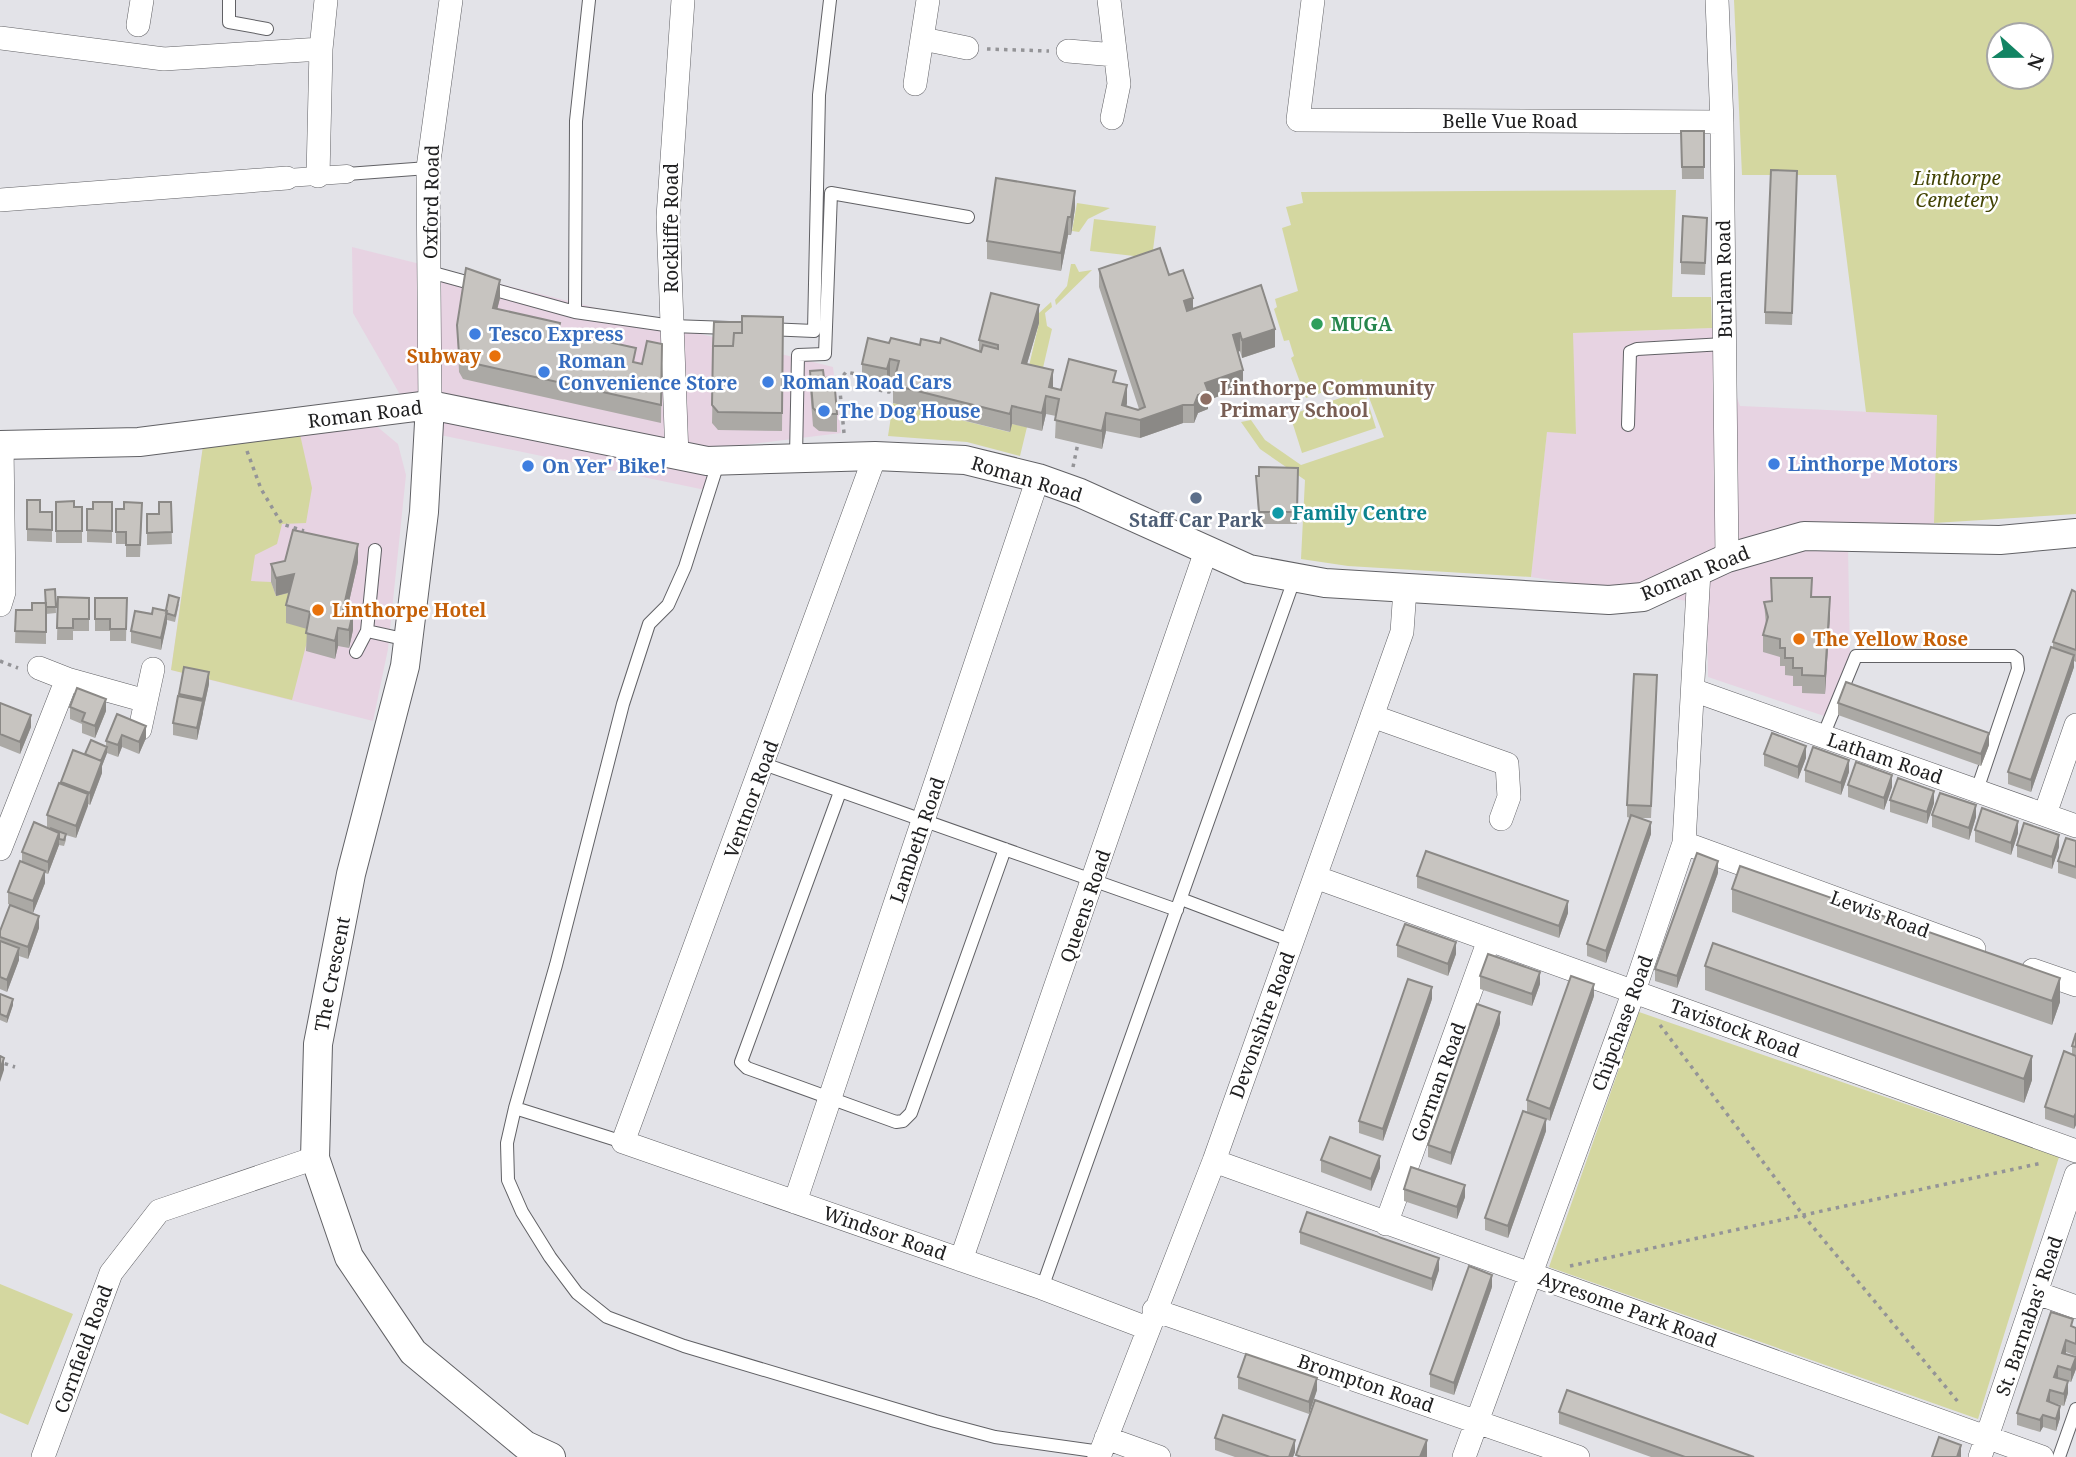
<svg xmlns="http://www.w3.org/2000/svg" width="2076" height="1457" font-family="'Noto Serif',serif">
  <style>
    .commercial { fill: #e7d3e2 }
    .green { fill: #d4d7a0; fill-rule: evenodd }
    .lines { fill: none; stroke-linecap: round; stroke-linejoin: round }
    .service-casing { stroke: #616165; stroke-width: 14 }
    .pedestrian-casing { stroke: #616165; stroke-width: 19 }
    .minor-casing { stroke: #616165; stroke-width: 24 }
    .tertiary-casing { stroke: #616165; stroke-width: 30 }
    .path { stroke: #949497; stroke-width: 3.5; stroke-dasharray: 3.5 5; stroke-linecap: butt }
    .service { stroke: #fff; stroke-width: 12 }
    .pedestrian { stroke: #fff; stroke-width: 18 }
    .minor { stroke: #fff; stroke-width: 23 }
    .tertiary { stroke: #fff; stroke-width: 28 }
    .wall { fill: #aba9a5 }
    .shaded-wall { fill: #8b8986 }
    .building { fill: #c7c4c0; stroke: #8b8986; stroke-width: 2 }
    .leisure-dot { fill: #2e9e5b; stroke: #fff; stroke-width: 2.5 }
    .shop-dot { fill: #3f7fe0; stroke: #fff; stroke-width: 2.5 }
    .food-dot { fill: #e8710a; stroke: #fff; stroke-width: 2.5 }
    .education-dot { fill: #8d6e63; stroke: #fff; stroke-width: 2.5 }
    .service-dot { fill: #5c6f8a; stroke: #fff; stroke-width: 2.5 }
    .culture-dot { fill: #0f9aa8; stroke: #fff; stroke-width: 2.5 }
    .labels { text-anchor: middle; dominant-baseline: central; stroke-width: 5; stroke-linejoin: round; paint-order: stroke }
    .street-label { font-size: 19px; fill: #202021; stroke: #fff }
    .park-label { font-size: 19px; font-style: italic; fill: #424304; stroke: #fff }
    .leisure-label { font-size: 19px; font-weight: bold; fill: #27864d; stroke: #fff; text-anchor: start }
    .shop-label { font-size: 19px; font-weight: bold; fill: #366cbe; stroke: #fff; text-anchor: start }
    .food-label { font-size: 19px; font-weight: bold; fill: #c56008; stroke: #fff; text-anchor: start }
    .education-label { font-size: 19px; font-weight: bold; fill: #785e54; stroke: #fff; text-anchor: start }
    .culture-label { font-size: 19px; font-weight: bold; fill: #0d838f; stroke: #fff; text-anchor: start }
    .service-label { font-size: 19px; font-weight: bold; fill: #4e5e75; stroke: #fff }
  </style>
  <rect width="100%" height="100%" fill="#e3e3e8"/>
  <path class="commercial" d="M352,247L833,367L841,433L720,448L715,492L421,431L353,313Z
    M1712,328L1740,406L1937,415L1934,523L1848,548L1850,655L1833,719L1708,677L1707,604L1531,577L1547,431L1576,434L1572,333Z
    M374,424L398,444L406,475L388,649L373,721L171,670L203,446Z"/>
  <path class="green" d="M1734,0H2076V514L1934,523L1937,415L1866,412L1836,175H1742ZM1999,35H2041V77H1999Z
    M1676,190L1672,297H1711L1712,328L1573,333L1576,434L1547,432L1531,577L1348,566L1301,559L1305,480L1260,449L1241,422L1251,420L1265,440L1301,465L1384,437L1362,379L1306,398L1291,358L1294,356L1289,340L1284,341L1274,309L1277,307L1275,299L1298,291L1282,228L1291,225L1286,207L1303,203L1301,192Z
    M1077,203L1110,208L1088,219L1079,232L1072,231Z
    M1094,219L1156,226L1152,258L1090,251Z
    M1071,264H1075L1079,272L1092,270L1056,305L1055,300L1067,286Z
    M1051,302L1052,307L1045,313L1047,326L1052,329L1039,385L1029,366L1039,323L1038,314Z
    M1364,390L1376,428L1302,453L1290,415Z
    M893,403L1009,432L1012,424L1027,427L1020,456L967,442L888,436Z
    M299,430L312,488L306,523L282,524L277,544L255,555L251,581L271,582L276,596L294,591L310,630L292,700L171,670L203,446Z
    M1639,1012L2059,1157L1978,1419L1549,1267Z
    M0,1284L73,1314L28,1425L0,1413Z"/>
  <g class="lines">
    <defs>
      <path id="service" d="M229,0V22L267,29
        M347,174L428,168
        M430,272L575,312L672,326L729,328
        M575,312L576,121L589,0
        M768,329L814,331L819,95L830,0
        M1628,425L1630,352L1637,349L1724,344
        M796,456L798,355L825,354L831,193L968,217
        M719,460L685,567L668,605L649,624L623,704L556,965L515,1108L507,1143L508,1180L522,1212L550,1257L577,1293L607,1317L684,1346L935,1421L995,1437L1101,1452
        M375,550L367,631L408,640
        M356,652L367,631
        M1823,736L1856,656H2013L2017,659L2018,669L1977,790
        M764,764L1177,910
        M840,792L741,1062L747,1068L896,1122L903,1121L911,1113L1005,849
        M1181,899L1292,941
        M515,1108L623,1142
        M1042,1288L1295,577
        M2059,1457L2076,1409"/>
      <path id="pedestrian" d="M287,178L347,174"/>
      <path id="minor" d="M1109,0L1119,84L1112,118
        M1313,0L1298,120L1722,122
        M1717,0L1722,122L1727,558
        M138,25L142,0
        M0,38L164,59L321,49L326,0
        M923,39L967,48
        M1068,51L1115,55
        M915,84L928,0
        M318,176L321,49
        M0,200L287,178
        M430,405L428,168L451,0
        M677,456L668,217L683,0
        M875,456L623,1142L1042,1288L1147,1328
        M0,605L4,592L2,445
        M39,668L67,679L146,701
        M1693,690L2076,826
        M1372,716L1507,764L1509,797L1501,819
        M140,729L153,669
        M2045,814L2076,725
        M1684,843L1974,949
        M0,849L67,679
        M1315,877L2076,1151
        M2033,970L2076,985
        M1214,1161L2042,1457
        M795,1202L1038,478
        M1386,1224L1489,940
        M961,1260L1206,551
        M2037,1293L2076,1307
        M1154,1310L1578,1457
        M1106,1438L1159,1457
        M43,1457L111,1273L159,1211L315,1158
        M1099,1457L1214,1161L1402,632L1405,589
        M1464,1457L1634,991L1684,843L1699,571
        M1980,1457L2076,1175"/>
      <path id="tertiary" d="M430,405L424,512L405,666L351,874L318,1044L315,1158L349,1257L413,1352L525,1445L551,1457
        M0,445L139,442L430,405L707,461L875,456L965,460L1038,478L1080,493L1249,569L1325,583L1609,600L1643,597L1727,558L1804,536L2000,540L2076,533"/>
    </defs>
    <use href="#service" class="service-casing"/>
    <use href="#pedestrian" class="pedestrian-casing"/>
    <use href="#minor" class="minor-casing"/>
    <use href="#tertiary" class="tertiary-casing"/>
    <path class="path" d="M987,49L1049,51
      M844,433L839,381L846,372L861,375L859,386L889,392L893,377
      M247,451L261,489L282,524L304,531
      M1073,467L1078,443
      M0,661L18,668
      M1660,1025L1803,1215L1959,1403
      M0,1057L3,1063L15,1067
      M1570,1266L2042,1163"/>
    <use href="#service" class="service"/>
    <use href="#pedestrian" class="pedestrian"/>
    <use href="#minor" class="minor"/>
    <use href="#tertiary" class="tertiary"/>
  </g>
  <path class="wall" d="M1681,131H1704V179H1682Z
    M1797,183L1792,325L1765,324V312Z
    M1075,208L1071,235H1068L1061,271L987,259V241Z
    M1707,230L1705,275L1681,274V262Z
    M1099,269L1169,275L1193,309L1275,347L1242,358L1240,351L1238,352L1243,388L1208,400V409L1198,413L1194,423H1183L1140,438L1106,431L1102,449L1055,438L1056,416L1046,414L1042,431L1012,424L1010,432L893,403V385L895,378L890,377L887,387L862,382V364L889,343L979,351V340L1039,323L1027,364L1053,388L1061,390L1116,382L1127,403L1126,407L1139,409L1099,287Z
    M500,298L497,309L560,331L636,363L642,364L662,344L661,423L463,379L459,372L457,325Z
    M783,317L782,431L718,430L712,423L714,322H742Z
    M810,371L824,378L837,414V432L819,431L813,426L810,389Z
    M1298,468L1297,524H1259L1256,476Z
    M27,500L40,512H52V542L27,541Z
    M56,502L74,507H82V543H56Z
    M112,502V543L87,542V509H93Z
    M171,502L172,544L147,545V514H159Z
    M116,509L142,515L140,557H126V544H116Z
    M358,562L347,611L353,630L349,648L338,646L335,659L306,651L307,629L286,623V605L289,593L276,596L271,582V564Z
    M55,589L56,613L46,614V644L15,643L16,610H32L45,603Z
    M2076,592V662L2074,661V667L2031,792L2008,784V772L2053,648V642Z
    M58,597L89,598V631H73V640H57Z
    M1812,597L1830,615L1825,694L1802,693V686H1793V676L1785,675V666H1780V657L1763,652V635L1766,625L1764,602Z
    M95,598H127L126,641H110V631H95Z
    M179,604L175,622L167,620L161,650L131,643V631Z
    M209,684L197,740L173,735V723L179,694Z
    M1657,687L1651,818H1639L1651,834L1606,963L1587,956V944L1630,818L1627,817V805Z
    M0,703L31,727L20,754L0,746Z
    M1838,703L1989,745L1981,766L1838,715Z
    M70,707L106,711L95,738L82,733V724L70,719Z
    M117,714L146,738L139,754L122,747L118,757L107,753L102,766V773L90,805L88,804L76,838L66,835V840L64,846L59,845L48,874L45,873V883L33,913L8,904V892L22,863V852L47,828V815L61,782L85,754L106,747V741Z
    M1764,754L1806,758L1798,779L1764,766Z
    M1805,770L1849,772L1841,795L1805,782Z
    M1848,785L1892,787L1884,810L1848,797Z
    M1890,800L1934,803L1927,824L1890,812Z
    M1932,815L1976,817L1969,840L1932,827Z
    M1975,830L2018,833L2011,855L1975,842Z
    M2076,841V879L2058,873V861Z
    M2017,845L2059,847L2052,869L2017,857Z
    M1718,873L1677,988L1655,981V969Z
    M1417,876L1568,913L1559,938L1417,888Z
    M1732,889L2060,1002L2052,1025L1732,912Z
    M39,928L28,959L19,956V960L7,992L0,989V931Z
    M1397,945L1456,954L1448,976L1397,957Z
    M1705,966L2032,1080L2024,1103L1705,990Z
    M1480,976L1540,984L1532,1006L1480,989Z
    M0,994L13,1005L7,1023L0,1020Z
    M1594,996L1550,1121L1546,1119V1131L1508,1238L1485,1230V1218L1527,1112V1100Z
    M1432,999L1383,1141L1359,1133V1121Z
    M1500,1024L1451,1165L1428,1157V1145Z
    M2076,1033V1125L2074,1129L2045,1119V1107L2072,1054V1046Z
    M1321,1160L1380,1168L1371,1191L1321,1172Z
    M1404,1189L1465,1197L1457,1219L1404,1201Z
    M1300,1232L1439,1270L1432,1291L1300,1244Z
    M1492,1287L1454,1395L1430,1387V1374Z
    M2073,1326L2076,1328V1356L2066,1352V1354L2076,1369L2071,1382L2058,1378L2068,1393L2064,1406L2050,1402L2060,1418L2056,1431L2043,1427L2040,1432L2017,1425V1413Z
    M1238,1377L1317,1390L1309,1414L1238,1389Z
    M1559,1412L1754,1457H1651L1559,1424Z
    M1215,1438L1295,1452L1293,1457H1235L1215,1450Z"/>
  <path class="shaded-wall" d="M1075,191V208L1071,235V217Z
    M1068,217V235L1061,271V253Z
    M500,280V298L493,326V308Z
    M1193,298V316L1184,319V301Z
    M1039,305V323L1022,381V363Z
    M1275,329V347L1242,358V340Z
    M1240,333V351L1233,353V335Z
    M890,359V377L887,387V369Z
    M1053,370V388L1049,387Z
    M1243,370V388L1208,400V409L1198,413L1194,423V405L1205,383Z
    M1127,385V403L1124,417L1122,405Z
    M1046,396V414L1042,431V413Z
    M1183,405V423L1140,438V420Z
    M1012,406V424L1010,432V414Z
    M1106,413V431L1102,449V431Z
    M358,544V562L343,628V610Z
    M294,574V591L276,596V578Z
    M1830,597V615L1825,694V676Z
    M167,611V623L161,650V638Z
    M353,612V630L349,648V630Z
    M338,628V646L335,659V641Z
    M2074,655V667L2031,792V780Z
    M209,672V684L203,711V699Z
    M106,699V711L95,738V726Z
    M203,701V713L197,740V728Z
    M31,715V727L20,754V742Z
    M146,726V738L139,754V742Z
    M1989,733V745L1981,766V754Z
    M122,735V747L118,757V745Z
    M1806,746V758L1798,779V767Z
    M107,747V753L102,766V773L90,805V793Z
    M1849,760V772L1841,795V783Z
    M1892,775V787L1884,810V798Z
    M1934,791V803L1927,824V812Z
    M88,794V806L76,838V826Z
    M1976,805V817L1969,840V828Z
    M2018,821V833L2011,855V843Z
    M1651,822V834L1606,963V951Z
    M59,833V845L48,874V862Z
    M2059,835V847L2052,869V857Z
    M1718,861V873L1677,988V976Z
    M45,871V883L33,913V901Z
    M1568,901V913L1559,938V926Z
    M39,916V928L28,959V947Z
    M1456,942V954L1448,976V964Z
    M19,948V960L7,992V980Z
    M1540,972V984L1532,1006V994Z
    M2060,978V1002L2052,1025V1001Z
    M1594,984V996L1550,1121V1109Z
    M1432,987V999L1383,1141V1129Z
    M13,999V1005L7,1023V1017Z
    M1500,1012V1024L1451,1165V1153Z
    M2032,1056V1080L2024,1103V1079Z
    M4,1058V1070L0,1082V1070Z
    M2076,1113V1125L2074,1129V1117Z
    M1546,1119V1131L1508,1238V1226Z
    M1380,1156V1168L1371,1191V1179Z
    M1465,1185V1197L1457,1219V1207Z
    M1439,1258V1270L1432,1291V1279Z
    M1492,1275V1287L1454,1395V1383Z
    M2066,1340V1352L2062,1365V1353Z
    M2076,1357V1369L2071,1382V1370Z
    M2058,1366V1378L2054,1377Z
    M1317,1378V1390L1309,1414V1402Z
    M2068,1381V1393L2064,1406V1394Z
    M2050,1390V1402L2047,1413V1401Z
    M2060,1406V1418L2056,1431V1419Z
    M2043,1415V1427L2040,1432V1420Z
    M1295,1440V1452L1293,1457H1289Z
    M1427,1440V1457H1420Z
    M1961,1445V1457H1957Z"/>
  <path class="building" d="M1681,131H1704V167H1682Z
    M1771,170L1797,171L1792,313L1765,312Z
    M996,178L1075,191L1071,217H1068L1061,253L987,241Z
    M1683,216L1707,218L1705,263L1681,262Z
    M1160,248L1169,275L1183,270L1193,298L1184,301L1187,311L1261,285L1275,329L1242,340L1240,333L1233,335L1243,370L1205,383L1208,391L1198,395L1194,405H1183L1140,420L1106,413L1102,431L1055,420L1059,399L1046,396L1042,413L1012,406L1010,414L893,385L899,361L890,359L887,369L862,364L868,338L889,343L891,338L920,345L921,339L940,343L941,338L981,352L983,345L998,349V345L979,340L991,293L1039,305L1022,363L1053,370L1049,387L1061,390L1069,359L1116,371L1113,382L1127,385L1122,405L1138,410L1145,407L1099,269Z
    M466,268L500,280L493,308L560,323L558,331L636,348L633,362L642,364L647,341L662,344L661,405L463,361L459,354L457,325Z
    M742,316L783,317L782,413L718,412L712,405L713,346H733L734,333H742Z
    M714,322H742V333H734L733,346H713Z
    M823,370L824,378L834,377L837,414H819L813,408L810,371Z
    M1259,467L1298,468L1297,512H1259L1256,476H1259Z
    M27,500H40V512H52V530L27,529Z
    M74,501V507H82V531H56V502Z
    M93,502H112V531L87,530V509H93Z
    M124,502L142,503L140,545H126V532H116V509H124Z
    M159,502H171L172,532L147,533V514H159Z
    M293,530L358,544L343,610L353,612L349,630L338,628L335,641L306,633L310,612L286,605L294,574L276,578L271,564L285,561Z
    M1771,578H1812L1811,597H1830L1825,676L1802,675V668H1793V658H1785V648H1780V639L1763,635L1768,617L1764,602L1772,601Z
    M55,589L56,607H46L45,590Z
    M2072,590L2076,592V650L2053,642Z
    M169,595L179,598L175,616L166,613L167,611L166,610Z
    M58,597L89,598V619H73V628H57Z
    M95,598H127L126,629H110V619H95Z
    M32,603H46V632L15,631L16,610H32Z
    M153,608L167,611L161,638L131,631L135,611L152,614Z
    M2051,647L2074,655L2031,780L2008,772Z
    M184,667L209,672L203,699L179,694Z
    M1634,674L1657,675L1651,806L1627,805Z
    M1846,682L1989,733L1981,754L1838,703Z
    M77,688L106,699L95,726L82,721L85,713L70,707Z
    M178,696L203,701L197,728L173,723Z
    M0,703L31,715L20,742L0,734Z
    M117,714L146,726L139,742L122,735L118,745L106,741Z
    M1772,733L1806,746L1798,767L1764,754Z
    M91,740L107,747L101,761L85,754Z
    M1813,747L1849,760L1841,783L1805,770Z
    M73,750L102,761L90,793L61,782Z
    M1856,762L1892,775L1884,798L1848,785Z
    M1898,778L1934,791L1927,812L1890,800Z
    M59,783L88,794L76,826L47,815Z
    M1940,793L1976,805L1969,828L1932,815Z
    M1982,808L2018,821L2011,843L1975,830Z
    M1631,815L1651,822L1606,951L1587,944Z
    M34,822L59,833L48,862L22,852Z
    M2024,823L2059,835L2052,857L2017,845Z
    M50,828L66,834L64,840L59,839V833Z
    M2066,838L2076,841V867L2058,861Z
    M1426,851L1568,901L1559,926L1417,876Z
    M1697,853L1718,861L1677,976L1655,969Z
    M20,861L45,871L33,901L8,892Z
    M1740,866L2060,978L2052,1001L1732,889Z
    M10,905L39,916L28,947L0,937V931Z
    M1405,924L1456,942L1448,964L1397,945Z
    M0,941L19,948L7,980L0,977Z
    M1713,943L2032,1056L2024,1079L1705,966Z
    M1488,954L1540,972L1532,994L1480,976Z
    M1571,976L1594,984L1550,1109L1527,1100Z
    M1408,979L1432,987L1383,1129L1359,1121Z
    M0,994L13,999L7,1017L0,1014Z
    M1477,1004L1500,1012L1451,1153L1428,1145Z
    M2076,1033V1047L2072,1046Z
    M2064,1051L2076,1056V1113L2074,1117L2045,1107Z
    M0,1056L4,1058L0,1070Z
    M1523,1111L1546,1119L1508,1226L1485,1218Z
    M1330,1137L1380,1156L1371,1179L1321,1160Z
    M1411,1167L1465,1185L1457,1207L1404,1189Z
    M1307,1212L1439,1258L1432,1279L1300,1232Z
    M1469,1266L1492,1275L1454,1383L1430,1374Z
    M2051,1312L2073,1319L2071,1326L2076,1328V1344L2066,1340L2062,1353L2076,1357L2071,1370L2058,1366L2054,1377L2068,1381L2064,1394L2050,1390L2047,1401L2060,1406L2056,1419L2043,1415L2040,1420L2017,1413Z
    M1246,1354L1317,1378L1309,1402L1238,1377Z
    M1567,1390L1754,1457H1685L1559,1412Z
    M1315,1400L1427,1440L1420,1457H1301L1296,1455Z
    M1223,1415L1295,1440L1289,1457H1270L1215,1438Z
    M1939,1437L1961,1445L1957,1457H1932Z"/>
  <circle class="leisure-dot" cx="1317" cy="324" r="7"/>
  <g class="shop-dot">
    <circle cx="475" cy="334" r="7"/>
    <circle cx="544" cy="372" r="7"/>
    <circle cx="768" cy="382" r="7"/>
    <circle cx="824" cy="411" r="7"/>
    <circle cx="1774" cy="464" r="7"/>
    <circle cx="528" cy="466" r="7"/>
  </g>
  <g class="food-dot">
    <circle cx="495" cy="356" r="7"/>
    <circle cx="318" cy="610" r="7"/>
    <circle cx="1799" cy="639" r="7"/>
  </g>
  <circle class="education-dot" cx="1206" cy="399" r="7"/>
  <circle class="service-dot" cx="1196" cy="498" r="7"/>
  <circle class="culture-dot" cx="1278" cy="513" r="7"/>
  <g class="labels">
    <g class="street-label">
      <text x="1510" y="121">Belle Vue Road</text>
      <text transform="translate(431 202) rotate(-89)">Oxford Road</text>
      <text transform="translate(671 228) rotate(-90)">Rockliffe Road</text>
      <text transform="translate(1724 279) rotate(-91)">Burlam Road</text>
      <text transform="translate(365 414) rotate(-7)">Roman Road</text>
      <text transform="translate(1027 479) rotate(17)">Roman Road</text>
      <text transform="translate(1695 573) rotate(-22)">Roman Road</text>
      <text transform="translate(1885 758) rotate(19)">Latham Road</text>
      <text transform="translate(751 799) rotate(-70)">Ventnor Road</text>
      <text transform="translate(917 840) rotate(-71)">Lambeth Road</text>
      <text transform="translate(1085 906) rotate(-71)">Queens Road</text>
      <text transform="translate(1880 914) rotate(20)">Lewis Road</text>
      <text transform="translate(332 974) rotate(-79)">The Crescent</text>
      <text transform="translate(1622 1023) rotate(-70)">Chipchase Road</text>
      <text transform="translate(1262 1025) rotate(-70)">Devonshire Road</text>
      <text transform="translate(1735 1028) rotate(20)">Tavistock Road</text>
      <text transform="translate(1438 1082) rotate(-70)">Gorman Road</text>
      <text transform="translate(885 1233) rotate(19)">Windsor Road</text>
      <text transform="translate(1628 1309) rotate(20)">Ayresome Park Road</text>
      <text transform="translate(2029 1316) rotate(-71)">St. Barnabas' Road</text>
      <text transform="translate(83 1349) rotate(-70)">Cornfield Road</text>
      <text transform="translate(1366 1383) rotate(19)">Brompton Road</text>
    </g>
    <g class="park-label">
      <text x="1957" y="178">Linthorpe<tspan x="1957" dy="22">Cemetery</tspan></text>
    </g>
    <g class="leisure-label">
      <text x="1331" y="324">MUGA</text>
    </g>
    <g class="shop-label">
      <text x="489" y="334">Tesco Express</text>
      <text x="558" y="361">Roman<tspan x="558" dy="22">Convenience Store</tspan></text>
      <text x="782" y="382">Roman Road Cars</text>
      <text x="838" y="411">The Dog House</text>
      <text x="1788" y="464">Linthorpe Motors</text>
      <text x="542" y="466">On Yer' Bike!</text>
    </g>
    <g class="food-label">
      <text x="481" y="356" text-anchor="end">Subway</text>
      <text x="332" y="610">Linthorpe Hotel</text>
      <text x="1813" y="639">The Yellow Rose</text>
    </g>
    <g class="education-label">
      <text x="1220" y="388">Linthorpe Community<tspan x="1220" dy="22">Primary School</tspan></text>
    </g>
    <g class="culture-label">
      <text x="1292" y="513">Family Centre</text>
    </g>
    <g class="service-label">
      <text x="1196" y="520">Staff Car Park</text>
    </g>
  </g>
  <g transform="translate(2020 56) rotate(111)"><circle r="33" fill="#ffffff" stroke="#a6a6a6" stroke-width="2"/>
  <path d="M0-5L12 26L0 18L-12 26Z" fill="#128463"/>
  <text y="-10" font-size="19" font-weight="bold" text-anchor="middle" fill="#202021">N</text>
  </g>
</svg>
